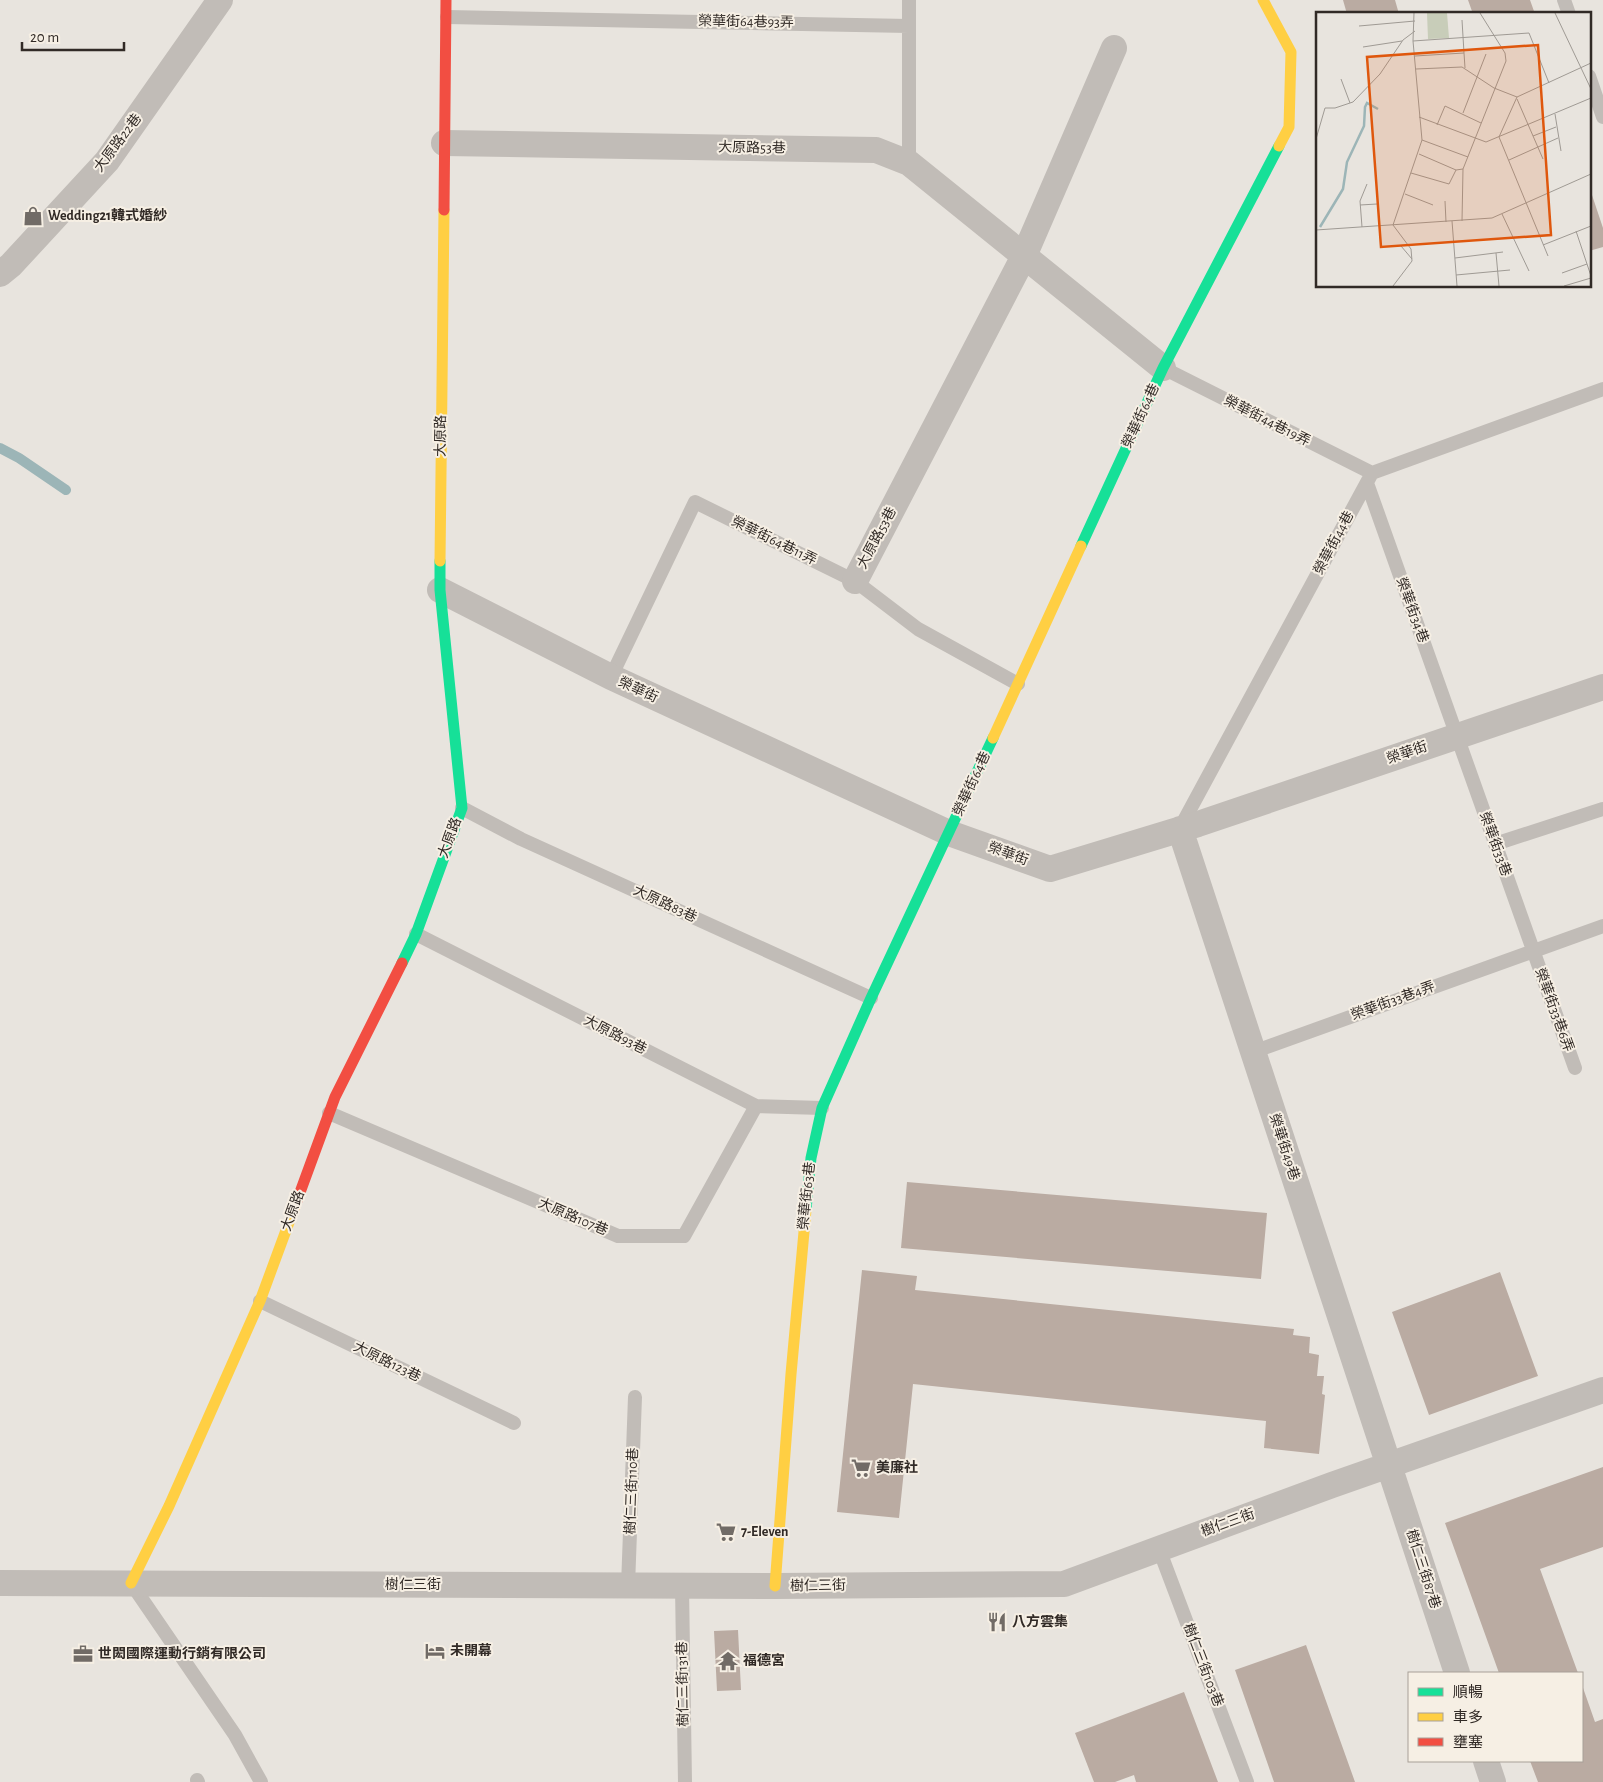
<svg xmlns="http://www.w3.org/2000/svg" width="1603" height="1782" font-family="'Alegreya Sans','Noto Sans TC',sans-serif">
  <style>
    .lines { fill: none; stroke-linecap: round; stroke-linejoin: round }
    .stream { stroke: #9cb5b7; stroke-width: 10 }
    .building { fill: #baaba2 }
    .lane { stroke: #c1bcb7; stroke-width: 14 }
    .street { stroke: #c1bcb7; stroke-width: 26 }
    .fast { stroke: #16e098; stroke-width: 11 }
    .slow { stroke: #ffcf43; stroke-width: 11 }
    .jam { stroke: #f24e42; stroke-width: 11 }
    .labels { text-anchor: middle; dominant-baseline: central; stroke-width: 4; stroke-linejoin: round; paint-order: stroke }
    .street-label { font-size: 14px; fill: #312a26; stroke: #f6efe4 }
    .poi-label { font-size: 14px; font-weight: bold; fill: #312a26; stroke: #f6efe4; text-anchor: start }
    .inset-river { fill: none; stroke: #9cb5b7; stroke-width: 2.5 }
    .inset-road { fill: none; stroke: #9f9a94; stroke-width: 1 }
    .view { fill: #df570d; fill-opacity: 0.15; stroke: #df570d; stroke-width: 2.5 }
    .inset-edge { fill: none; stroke: #312a26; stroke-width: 2.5 }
  </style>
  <rect width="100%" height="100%" fill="#e8e4de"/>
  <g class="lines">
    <path class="stream" d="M0,448L19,458L66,490"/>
  </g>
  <path class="building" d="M1343,0H1395L1399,14H1347Z
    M1468,0H1530L1535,14H1473Z
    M1589,186L1603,228V247L1589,251Z
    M907,1182L1267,1213L1261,1279L901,1248Z
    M862,1270L917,1276L915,1290L1294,1329L1293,1335L1310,1337L1309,1353L1319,1355L1317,1376H1324L1322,1394L1325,1395L1319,1454L1264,1448L1266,1421L913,1384L899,1518L837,1512Z
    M1500,1272L1538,1376L1429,1415L1392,1312Z
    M1603,1467V1547L1540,1569L1578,1673H1499L1445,1523Z
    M738,1630L741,1690L717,1691L714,1631Z
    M1306,1645L1355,1782H1274L1235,1670Z
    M1582,1685L1595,1722L1603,1719V1782H1538L1530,1761H1582Z
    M1184,1692L1218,1782H1136L1134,1775L1115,1782H1094L1075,1733Z"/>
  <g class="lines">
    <path class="lane" d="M1564,0L1569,14
      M447,17L909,26V163
      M909,26V0
      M1589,76L1603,117
      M1163,368L1372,473
      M1367,483L1575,1068
      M611,677L695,502L855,581L918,629L1018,684
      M462,808L521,839L871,998
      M1180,828L1372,473L1603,389
      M1495,844L1603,809
      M416,934L756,1106L822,1108
      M1253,1052L1603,926
      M329,1113L618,1236H684L756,1106
      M260,1301L514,1423
      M1159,1549L1247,1782
      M131,1583L235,1735L261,1782
      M628,1586L635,1397
      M682,1586L685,1782
      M197,1780L198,1782"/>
    <path class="street" d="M444,143L876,150L909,163L1163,368
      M0,274L11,265L107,161L220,0
      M855,581L1024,256L1114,48
      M440,590L611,677L949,833L1050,869L1198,824L1603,687
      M1180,829L1457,1673
      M0,1583L775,1586L1064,1584L1332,1485L1603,1390
      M1486,1761L1493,1782"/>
    <path class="fast" d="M1081,546L1163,368L1279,146
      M402,963L416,934L462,808L440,590V561
      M806,1210L811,1158L822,1108L871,998L993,738"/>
    <path class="slow" d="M1263,0L1291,52L1289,127L1279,146
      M440,561L444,210
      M993,738L1081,546
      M131,1583L169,1506L260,1301L295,1206
      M775,1586L791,1374L806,1210"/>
    <path class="jam" d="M444,210L446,0
      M295,1206L335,1097L402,963"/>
  </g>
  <defs>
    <symbol id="shop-bare" viewBox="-9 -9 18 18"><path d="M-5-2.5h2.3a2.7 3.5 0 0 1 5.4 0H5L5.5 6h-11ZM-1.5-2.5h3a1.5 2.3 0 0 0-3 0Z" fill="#716b66" stroke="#f6efe4" stroke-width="2.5" paint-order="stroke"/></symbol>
    <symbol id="supermarket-bare" viewBox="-9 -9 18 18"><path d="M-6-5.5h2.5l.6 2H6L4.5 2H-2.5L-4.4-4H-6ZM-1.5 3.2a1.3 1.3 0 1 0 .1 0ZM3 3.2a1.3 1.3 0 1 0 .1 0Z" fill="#716b66" stroke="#f6efe4" stroke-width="2.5" paint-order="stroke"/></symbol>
    <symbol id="restaurant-bare" viewBox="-9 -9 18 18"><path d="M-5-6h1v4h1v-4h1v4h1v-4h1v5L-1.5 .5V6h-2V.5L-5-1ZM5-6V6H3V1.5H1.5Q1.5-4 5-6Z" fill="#716b66" stroke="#f6efe4" stroke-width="2.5" paint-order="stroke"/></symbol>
    <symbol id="hotel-bare" viewBox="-9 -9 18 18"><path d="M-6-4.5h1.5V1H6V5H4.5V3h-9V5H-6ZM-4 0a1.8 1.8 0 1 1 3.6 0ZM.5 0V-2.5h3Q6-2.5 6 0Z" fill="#716b66" stroke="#f6efe4" stroke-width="2.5" paint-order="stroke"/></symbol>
    <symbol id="office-bare" viewBox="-9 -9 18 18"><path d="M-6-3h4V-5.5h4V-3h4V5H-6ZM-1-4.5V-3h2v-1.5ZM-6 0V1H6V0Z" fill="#716b66" stroke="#f6efe4" stroke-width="2.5" paint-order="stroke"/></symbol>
    <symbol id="temple-bare" viewBox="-9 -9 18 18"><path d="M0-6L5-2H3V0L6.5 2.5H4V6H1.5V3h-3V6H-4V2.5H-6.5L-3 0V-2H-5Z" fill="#716b66" stroke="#f6efe4" stroke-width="2.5" paint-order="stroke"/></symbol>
  </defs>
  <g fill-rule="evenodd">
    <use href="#shop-bare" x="19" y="202" width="28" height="28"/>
    <use href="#supermarket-bare" x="847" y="1454" width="28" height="28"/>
    <use href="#supermarket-bare" x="712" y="1518" width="28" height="28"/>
    <use href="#restaurant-bare" x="983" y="1608" width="28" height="28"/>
    <use href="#hotel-bare" x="421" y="1637" width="28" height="28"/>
    <use href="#office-bare" x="69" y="1640" width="28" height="28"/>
    <use href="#temple-bare" x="714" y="1647" width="28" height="28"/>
  </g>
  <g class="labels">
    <g class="street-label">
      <text transform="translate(746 22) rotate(1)">榮華街64巷93弄</text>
      <text transform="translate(118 143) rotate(-53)">大原路22巷</text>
      <text transform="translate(752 148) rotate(1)">大原路53巷</text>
      <text transform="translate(1141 416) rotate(-65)">榮華街64巷</text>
      <text transform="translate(1267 421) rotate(27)">榮華街44巷19弄</text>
      <text transform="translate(441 436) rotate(-89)">大原路</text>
      <text transform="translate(877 538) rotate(-62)">大原路53巷</text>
      <text transform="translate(774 541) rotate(26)">榮華街64巷11弄</text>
      <text transform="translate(1334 543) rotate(-62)">榮華街44巷</text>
      <text transform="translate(1412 610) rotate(70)">榮華街34巷</text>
      <text transform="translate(638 690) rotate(25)">榮華街</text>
      <text transform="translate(1407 753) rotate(-19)">榮華街</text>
      <text transform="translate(972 784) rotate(-65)">榮華街64巷</text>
      <text transform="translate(450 838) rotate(-70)">大原路</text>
      <text transform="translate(1495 844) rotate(70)">榮華街33巷</text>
      <text transform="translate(1008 854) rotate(20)">榮華街</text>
      <text transform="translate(665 904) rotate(25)">大原路83巷</text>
      <text transform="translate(1393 1001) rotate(-20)">榮華街33巷4弄</text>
      <text transform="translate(1554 1010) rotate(70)">榮華街33巷6弄</text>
      <text transform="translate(615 1035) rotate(27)">大原路93巷</text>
      <text transform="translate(1284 1147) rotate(72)">榮華街49巷</text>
      <text transform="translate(807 1196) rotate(-84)">榮華街63巷</text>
      <text transform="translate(293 1211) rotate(-70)">大原路</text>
      <text transform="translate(573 1217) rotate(23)">大原路107巷</text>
      <text transform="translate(387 1362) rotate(26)">大原路123巷</text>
      <text transform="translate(632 1491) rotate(-88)">樹仁三街110巷</text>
      <text transform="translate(1228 1523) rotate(-20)">樹仁三街</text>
      <text transform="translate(1423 1569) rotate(72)">樹仁三街87巷</text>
      <text x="413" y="1585">樹仁三街</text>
      <text transform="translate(818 1586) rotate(-1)">樹仁三街</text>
      <text transform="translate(1203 1665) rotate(69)">樹仁三街103巷</text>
      <text transform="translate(683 1684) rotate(-91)">樹仁三街131巷</text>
    </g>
    <g class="poi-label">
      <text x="48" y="216">Wedding21韓式婚紗</text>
      <text x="876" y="1468">美廉社</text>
      <text x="741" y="1532">7-Eleven</text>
      <text x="1012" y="1622">八方雲集</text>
      <text x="450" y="1651">未開幕</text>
      <text x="98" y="1654">世閎國際運動行銷有限公司</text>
      <text x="743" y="1661">福德宮</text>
    </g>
  </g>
  <g transform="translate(1316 12)">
    <rect width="275" height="275" fill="#e8e4de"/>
    <path d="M111,1H131L133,26L112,27Z" fill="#c8cdb9"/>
    <path class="inset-river" d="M4,215L27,177L31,150L48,114L49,95L51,91L62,97"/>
    <path class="inset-road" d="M239,1L275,77M146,8L148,41M43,14L99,9M97,29L213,21L233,71M47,35L86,29M99,44L148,41L149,56M100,57L146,55L178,76L201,85M25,67L34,91M201,87L227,147M147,101L170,42M239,102L245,139M103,105L170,130L275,86M121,113L129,94L165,111M217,124L240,115M0,127L9,96H19L37,90L64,62L87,28L99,19M106,128L152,145M103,142L140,158L147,157M193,148L242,126M95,161L133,172L140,158M89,182L117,193M129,189L130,210M44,193L61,192M186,202L213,259M136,209L141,274M146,209L147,157L190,49L189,41L164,1M46,215L44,189L51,172M0,218L176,206L275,162M260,219L275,264M227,233L275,214M85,234L96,247M180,241L183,274M232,244L183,125L201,85L275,51M139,246L187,240M246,261L271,252M140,263L194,258M77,274L96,249L95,237L77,213L106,128L97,29L98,1M248,274L275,266"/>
    <path class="view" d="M222,33L235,223L65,235L51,45Z"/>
    <rect width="275" height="275" class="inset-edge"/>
  </g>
  <rect x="1408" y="1672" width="175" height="90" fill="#f6efe4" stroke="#a7a098"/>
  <rect x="1418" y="1688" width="25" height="8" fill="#16e098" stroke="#a7a098"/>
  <text x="1453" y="1697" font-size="15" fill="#312a26">順暢</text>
  <rect x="1418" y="1713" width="25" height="8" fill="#ffcf43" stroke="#a7a098"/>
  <text x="1453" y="1722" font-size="15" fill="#312a26">車多</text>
  <rect x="1418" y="1738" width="25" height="8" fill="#f24e42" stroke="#a7a098"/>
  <text x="1453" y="1747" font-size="15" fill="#312a26">壅塞</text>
  <path d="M22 42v8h102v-8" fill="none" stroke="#312a26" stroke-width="2.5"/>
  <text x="30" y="42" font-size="15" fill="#312a26" stroke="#f6efe4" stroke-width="4" paint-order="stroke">20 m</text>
</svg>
